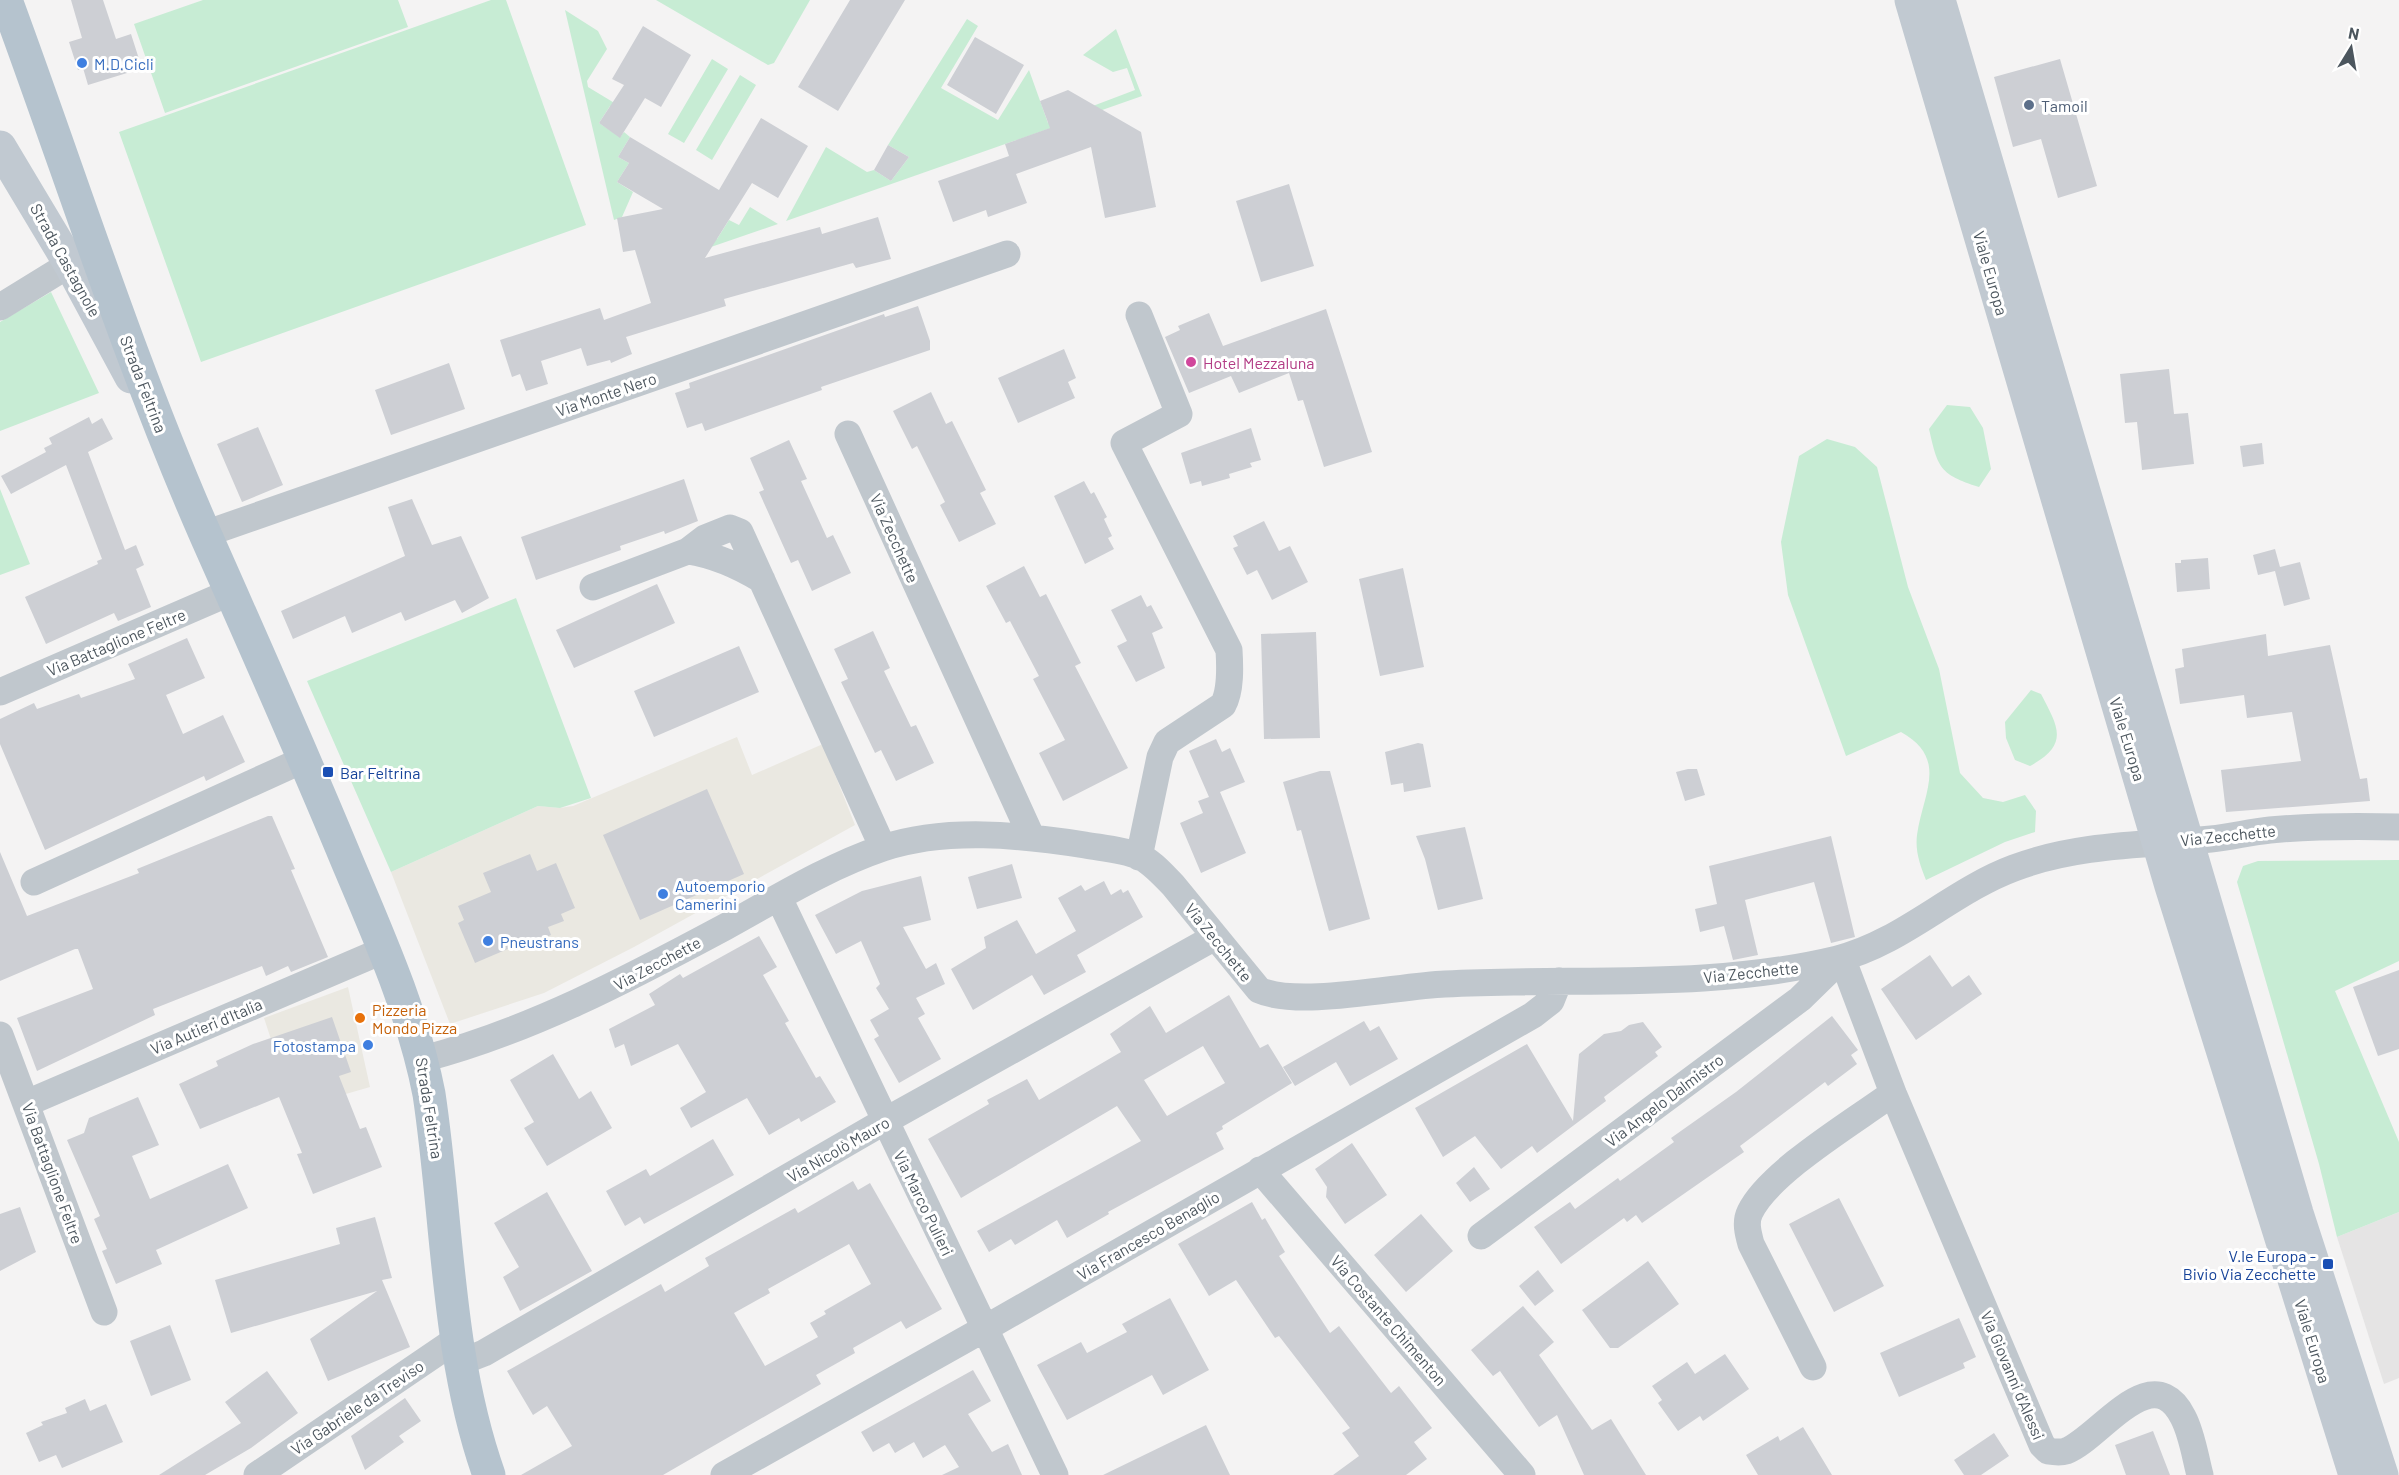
<svg xmlns="http://www.w3.org/2000/svg" width="2399" height="1475" font-family="Barlow,sans-serif">
  <style>
    .commercial { fill: #eae8e1 }
    .education { fill: #e5e4e4 }
    .green { fill: #c7ecd4 }
    .building { fill: #cdcfd4; fill-rule: evenodd }
    .lines { fill: none; stroke-linecap: round; stroke-linejoin: round }
    .minor { stroke: #c0c7cd; stroke-width: 27 }
    .secondary { stroke: #c1c9d1; stroke-width: 33 }
    .primary { stroke: #b5c3ce; stroke-width: 33 }
    .shop-dot { fill: #3f7fe0; stroke: #fff; stroke-width: 2 }
    .service-dot { fill: #5c6f8a; stroke: #fff; stroke-width: 2 }
    .hotel-dot { fill: #d1479c; stroke: #fff; stroke-width: 2 }
    .transit-dot { fill: #1a4fb4; stroke: #fff; stroke-width: 2 }
    .food-dot { fill: #e8710a; stroke: #fff; stroke-width: 2 }
    .labels { text-anchor: middle; dominant-baseline: central; stroke-width: 6; stroke-linejoin: round; paint-order: stroke }
    .shop-label { font-size: 16px; fill: #366cbe; stroke: #fff; text-anchor: start }
    .service-label { font-size: 16px; fill: #4e5e75; stroke: #fff; text-anchor: start }
    .street-label { font-size: 16px; fill: #4c565e; stroke: #fff }
    .hotel-label { font-size: 16px; fill: #b23c85; stroke: #fff; text-anchor: start }
    .transit-label { font-size: 16px; fill: #164399; stroke: #fff; text-anchor: start }
    .food-label { font-size: 16px; fill: #c56008; stroke: #fff; text-anchor: start }
  </style>
  <rect width="100%" height="100%" fill="#f4f3f3"/>
  <path class="commercial" d="M737,737L752,775L823,744L855,825L634,947L544,993L450,1024L391,872L538,806L560,808L573,806Z
    M348,987L370,1087L294,1109L264,1018Z"/>
  <path class="education" d="M2399,1212V1378L2384,1384L2337,1237Z"/>
  <path class="green" d="M203,0H398L408,27L165,113L134,24Z
    M491,0H506L586,225L201,362L119,132Z
    M656,0H810L774,63L768,65Z
    M565,10L598,31L607,49L587,81L588,87L631,113L632,120L610,106L599,123L620,137L624,132L630,137L618,157L629,163L617,182L633,192L622,217L614,220Z
    M967,19L978,26L941,88L998,120L1029,70L1048,123L1135,90L1127,68L1113,72L1083,55L1116,29L1142,96L786,221L826,147L867,172L874,170L891,181L909,157L888,145Z
    M712,59L728,69L684,143L668,134Z
    M740,75L756,85L712,160L696,150Z
    M663,206L717,239L729,220L739,225L750,207L778,224L679,258Z
    M51,292L99,393L0,431V322Z
    M1947,405L1970,407L1983,428L1991,469L1979,487C1939,474 1938,468 1929,429Z
    M1827,439L1855,447L1877,467L1908,587L1939,669L1960,773L1983,798L2003,802L2025,795L2036,811L2035,832L2005,842L1926,880C1920,865 1915,851 1917,835C1923,793 1949,759 1901,732L1846,756L1788,595L1781,542L1799,456Z
    M0,489L30,564L0,575Z
    M516,598L591,798L560,808L538,806L391,872L307,681Z
    M2031,690L2041,694C2058,727 2070,744 2030,766L2015,760L2006,738L2005,722Z
    M2399,860V961L2335,991L2399,1142V1212L2337,1237L2319,1164L2237,882L2243,866L2258,861Z"/>
  <path class="building" d="M71,0H103L116,39L131,34L139,59L124,64L127,73L88,85L83,68L78,70L69,42L82,38Z
    M850,0H905L838,111L798,87Z
    M643,26L691,55L661,107L645,98L620,138L599,123L624,85L612,79Z
    M975,37L1024,65L996,114L947,85Z
    M2060,59L2097,186L2058,198L2041,139L2013,147L1994,77Z
    M1068,90L1141,132L1156,207L1105,218L1091,147L1016,174L1027,203L988,217L986,210L953,222L938,181L1009,156L1005,144L1050,128L1040,101Z
    M761,118L808,146L778,198L752,183L705,258L820,227L822,234L878,217L891,259L856,268L853,263L724,299L726,306L626,337L632,354L611,363L610,360L587,366L581,348L541,361L548,384L526,391L520,374L512,377L500,340L600,308L604,320L651,303L635,250L623,252L617,218L663,209L617,182L629,163L618,157L630,137L719,190Z
    M888,145L909,157L891,181L874,170Z
    M1289,184L1314,266L1261,282L1236,201Z
    M918,306L930,341V350L821,387L822,390L705,431L702,423L687,428L675,393L690,388L689,383L884,314L885,317Z
    M1326,309L1372,452L1324,467L1303,400L1298,401L1289,373L1239,393L1231,376L1189,393L1165,337L1180,330L1178,326L1209,313L1223,346Z
    M1064,349L1076,378L1068,382L1075,398L1018,423L998,378Z
    M449,363L465,409L391,435L375,390Z
    M2169,369L2174,414L2188,413L2194,464L2142,470L2137,422L2125,423L2120,374Z
    M931,392L946,424L952,421L986,490L980,493L996,524L959,542L940,505L945,502L917,446L912,449L893,411Z
    M89,417L92,424L102,418L113,439L88,452L125,550L136,545L144,565L136,569L151,607L118,621L114,613L46,644L25,597L98,564L97,561L102,559L66,465L11,494L1,476L46,452L44,448L52,444L49,438Z
    M258,427L283,485L242,502L217,444Z
    M1251,428L1261,460L1250,463L1252,467L1229,474L1230,478L1202,486L1201,481L1190,484L1181,453Z
    M789,440L807,479L801,481L827,538L833,535L851,573L812,591L798,560L791,563L759,492L764,490L750,458Z
    M2262,443L2264,464L2243,467L2240,446Z
    M684,479L698,521L665,534L664,531L620,546L621,550L536,580L521,537Z
    M1084,481L1091,494L1094,492L1107,517L1104,519L1112,536L1108,538L1114,549L1085,564L1054,496Z
    M412,499L432,545L461,536L489,598L462,613L455,600L405,621L401,612L352,633L345,616L293,639L281,611L405,556L388,507Z
    M1264,521L1279,551L1290,546L1308,582L1272,600L1257,570L1247,575L1233,548L1238,546L1233,536Z
    M2275,549L2280,567L2300,562L2310,599L2284,606L2275,571L2258,575L2253,555Z
    M2208,558L2210,589L2177,592L2175,563H2181V560Z
    M1024,566L1040,597L1046,594L1081,663L1075,666L1128,768L1063,801L1039,753L1065,740L1033,679L1039,676L1010,621L1006,623L986,586Z
    M1403,568L1424,667L1380,676L1359,579Z
    M657,584L675,623L574,668L556,630Z
    M1141,595L1147,607L1151,605L1163,628L1152,633L1165,668L1136,682L1117,646L1127,641L1111,610Z
    M873,631L890,668L884,671L911,727L916,725L934,763L896,781L881,750L875,753L841,682L848,679L834,649Z
    M1316,632L1320,738L1264,739L1261,634Z
    M2266,634L2268,656L2330,645L2360,779L2367,778L2370,801L2226,812L2221,770L2301,761L2292,712L2247,718L2244,695L2180,704L2175,669L2184,667L2182,649Z
    M187,638L205,678L166,695L183,734L223,715L245,762L206,781L204,776L45,850L0,744V719L34,703L37,709L79,694L81,698L135,679L128,664Z
    M739,646L759,692L654,737L634,691Z
    M1216,739L1222,752L1230,748L1245,782L1220,792L1246,853L1201,873L1180,823L1203,813L1198,801L1209,797L1189,751Z
    M1418,743L1423,744L1431,787L1404,792L1403,783L1391,785L1385,752Z
    M1688,769H1697L1705,795L1685,801L1676,772Z
    M1320,771H1330L1370,919L1329,931L1301,830L1297,831L1283,782Z
    M707,789L744,874L640,920L603,835Z
    M268,816H272L295,869L291,870L328,957L291,972L288,966L266,976L262,966L153,1009L155,1015L37,1071L17,1018L93,989L78,949H75L0,981V852L27,916L139,873L137,869Z
    M1465,827L1483,899L1438,910L1425,859L1416,836Z
    M1831,836L1855,937L1831,943L1814,882L1745,900L1758,955L1733,960L1724,926L1700,932L1695,909L1717,904L1709,866Z
    M530,854L537,871L556,863L575,908L561,914L564,921L548,927L551,935L526,946L524,942L475,963L458,923L464,920L458,906L491,892L483,873Z
    M1012,864L1022,898L977,909L968,877Z
    M921,876L931,920L903,927L926,969L936,963L945,984L916,998L925,1014L918,1018L941,1059L899,1083L874,1039L879,1036L870,1020L889,1009L876,988L880,984L861,941L836,954L815,915L862,891Z
    M1104,881L1111,895L1121,889L1123,893L1128,890L1143,917L1077,955L1086,972L1044,995L1032,975L973,1010L951,969L986,948L984,937L1017,920L1036,954L1076,931L1058,898L1081,885L1085,891Z
    M759,936L777,967L763,975L789,1021L785,1023L816,1078L820,1076L836,1102L801,1122L799,1118L769,1135L747,1098L691,1128L680,1108L706,1092L678,1044L631,1066L624,1044L615,1048L609,1029L655,1005L649,994L680,974L683,978Z
    M1930,955L1952,987L1969,975L1982,994L1916,1040L1881,989Z
    M2399,970V1049L2378,1056L2353,987Z
    M1229,995L1260,1048L1268,1044L1292,1083L1222,1126L1223,1129L1216,1133L1224,1149L1108,1212L1109,1214L1067,1238L1057,1220L1015,1245L1011,1239L989,1252L977,1231L1141,1141L1117,1106L961,1198L928,1139L989,1104L987,1100L1027,1079L1039,1100L1121,1052L1110,1034L1150,1006L1166,1033ZM1203,1046L1225,1083L1167,1116L1144,1080Z
    M1832,1016L1858,1050L1851,1055L1857,1064L1828,1086L1825,1082L1740,1146L1744,1152L1642,1223L1636,1215L1627,1222L1624,1218L1561,1264L1534,1227L1570,1202L1575,1209L1618,1178L1620,1181L1674,1142L1671,1138L1736,1092Z
    M332,1017L351,1072L339,1076L360,1129L366,1127L382,1167L313,1194L297,1154L302,1153L279,1097L200,1129L179,1084L218,1066L216,1061L253,1044Z
    M1364,1021L1370,1031L1379,1026L1398,1059L1350,1086L1336,1062L1295,1086L1283,1067Z
    M1643,1022L1662,1047L1655,1052L1658,1056L1604,1097L1606,1101L1537,1153L1532,1146L1501,1169L1475,1136L1443,1157L1415,1108L1527,1044L1573,1121L1579,1054L1604,1034L1621,1031L1629,1025Z
    M553,1054L579,1099L591,1091L612,1128L547,1166L524,1128L534,1122L510,1080Z
    M138,1097L159,1145L132,1156L150,1199L228,1164L248,1208L156,1250L162,1264L116,1284L102,1251L107,1249L94,1219L100,1216L67,1140L84,1133L89,1118Z
    M713,1139L734,1175L644,1224L640,1217L625,1226L606,1191L646,1169L650,1176Z
    M1352,1143L1387,1195L1345,1224L1326,1197L1327,1187L1315,1169Z
    M1474,1167L1490,1189L1470,1202L1456,1183Z
    M853,1181L858,1190L870,1183L942,1309L906,1329L901,1321L853,1348L855,1353L816,1375L821,1384L663,1475H521L572,1446L547,1406L533,1415L507,1371L661,1284L665,1292L709,1266L705,1258L795,1208L798,1213ZM849,1244L871,1284L824,1311L826,1314L810,1323L818,1337L765,1366L734,1313L770,1293L768,1289Z
    M547,1192L592,1271L520,1311L503,1277L519,1267L494,1223Z
    M1839,1198L1884,1286L1834,1312L1789,1224Z
    M1252,1202L1262,1220L1265,1218L1285,1252L1279,1256L1330,1333L1339,1326L1391,1393L1399,1386L1432,1428L1414,1442L1427,1459L1406,1475H1333L1359,1456L1342,1433L1350,1428L1279,1336L1275,1338L1236,1280L1209,1296L1178,1244Z
    M20,1207L36,1252L0,1271V1214Z
    M1421,1214L1453,1251L1406,1292L1374,1255Z
    M375,1217L392,1278L382,1280L410,1347L328,1381L310,1339L377,1291L231,1333L215,1280L340,1244L336,1228Z
    M1648,1261L1679,1304L1618,1348H1610L1582,1310Z
    M1538,1270L1554,1291L1535,1306L1519,1286Z
    M1170,1298L1209,1370L1163,1395L1152,1375L1067,1420L1037,1365L1081,1342L1087,1353L1127,1332L1122,1324Z
    M1523,1306L1554,1342L1539,1355L1592,1430L1611,1419L1646,1475H1584L1557,1415L1539,1427L1500,1371L1493,1376L1471,1350Z
    M1959,1318L1976,1357L1963,1363L1965,1368L1899,1397L1880,1353Z
    M170,1325L191,1380L151,1396L130,1341Z
    M1725,1354L1749,1389L1703,1421L1700,1416L1678,1431L1658,1403L1662,1400L1652,1386L1687,1362L1695,1374Z
    M973,1370L991,1401L968,1414L992,1452L1008,1444L1022,1475H942L959,1467L945,1445L923,1458L914,1442L895,1453L889,1443L873,1452L861,1432Z
    M267,1371L298,1413L251,1448L205,1475H159L241,1423L225,1402Z
    M405,1398L421,1421L399,1436L404,1442L365,1470L351,1436Z
    M85,1399L90,1411L106,1404L123,1442L62,1468L56,1455L39,1462L26,1433L43,1425L41,1422L67,1413L65,1408Z
    M1206,1425L1230,1475H1103Z
    M1803,1427L1832,1475H1758L1746,1455L1778,1436L1780,1441Z
    M2153,1431L2170,1475H2126L2115,1445Z
    M1994,1433L2009,1456L1981,1475H1964L1954,1460Z"/>
  <g class="lines">
    <path class="minor" d="M0,307L70,264
      M848,434L1032,838
      M205,534L1007,254
      M688,551C714,555 739,566 762,580
      M593,587L688,551L705,538L730,528L740,532L883,848
      M0,692L231,592
      M1139,857L1160,757L1167,742L1223,705C1231,691 1230,666 1229,650L1124,443L1179,414L1139,315
      M34,882L305,759
      M779,898L1055,1475
      M0,1035L104,1312
      M423,1059C530,1031 628,979 725,927C776,899 827,867 883,848C946,827 1021,835 1085,845C1102,848 1123,850 1139,856C1152,862 1163,875 1173,885L1259,990C1299,1008 1397,986 1445,984C1576,977 1709,990 1837,959C1902,943 1952,891 2014,868C2077,844 2146,845 2211,839C2231,837 2250,832 2270,830C2312,826 2356,826 2399,827
      M27,1103L384,950
      M1260,1170L1522,1475
      M1481,1236L1800,999L1842,958L1893,1093L2042,1445L2048,1451C2054,1452 2060,1453 2066,1451C2099,1439 2152,1356 2183,1417C2192,1434 2195,1456 2200,1475
      M461,1362L484,1353L885,1121L1215,937
      M1813,1367L1751,1244C1748,1233 1745,1222 1750,1212C1769,1172 1855,1121 1893,1093
      M257,1475L457,1339
      M724,1475L984,1329L1533,1015L1551,1001L1559,981"/>
    <path class="secondary" d="M1911,0L2171,886L2355,1475
      M1939,0L2297,1213L2382,1475
      M0,147L70,264L131,377"/>
    <path class="primary" d="M6,0C72,179 129,361 206,536C254,644 302,752 347,861C379,937 413,1012 429,1094C448,1220 446,1354 489,1475"/>
  </g>
  <g class="shop-dot">
    <circle cx="82" cy="63" r="6"/>
    <circle cx="663" cy="894" r="6"/>
    <circle cx="488" cy="941" r="6"/>
    <circle cx="368" cy="1045" r="6"/>
  </g>
  <circle class="service-dot" cx="2029" cy="105" r="6"/>
  <circle class="hotel-dot" cx="1191" cy="362" r="6"/>
  <g class="transit-dot">
    <rect x="322" y="766" width="12" height="12" rx="3"/>
    <rect x="2322" y="1258" width="12" height="12" rx="3"/>
  </g>
  <circle class="food-dot" cx="360" cy="1018" r="6"/>
  <g class="labels">
    <g class="shop-label">
      <text x="94" y="63">M.D.Cicli</text>
      <text x="675" y="885">Autoemporio<tspan x="675" dy="18">Camerini</tspan></text>
      <text x="500" y="941">Pneustrans</text>
      <text x="356" y="1045" text-anchor="end">Fotostampa</text>
    </g>
    <g class="service-label">
      <text x="2041" y="105">Tamoil</text>
    </g>
    <g class="street-label">
      <text transform="translate(66 260) rotate(61)">Strada Castagnole</text>
      <text transform="translate(1991 273) rotate(74)">Viale Europa</text>
      <text transform="translate(144 384) rotate(69)">Strada Feltrina</text>
      <text transform="translate(606 394) rotate(-19)">Via Monte Nero</text>
      <text transform="translate(895 538) rotate(66)">Via Zecchette</text>
      <text transform="translate(116 642) rotate(-23)">Via Battaglione Feltre</text>
      <text transform="translate(2128 739) rotate(73)">Viale Europa</text>
      <text transform="translate(2228 835) rotate(-6)">Via Zecchette</text>
      <text transform="translate(1219 942) rotate(51)">Via Zecchette</text>
      <text transform="translate(657 963) rotate(-28)">Via Zecchette</text>
      <text transform="translate(1751 972) rotate(-6)">Via Zecchette</text>
      <text transform="translate(206 1026) rotate(-23)">Via Autieri d'Italia</text>
      <text transform="translate(1664 1100) rotate(-37)">Via Angelo Dalmistro</text>
      <text transform="translate(430 1108) rotate(81)">Strada Feltrina</text>
      <text transform="translate(838 1149) rotate(-30)">Via Nicolò Mauro</text>
      <text transform="translate(53 1173) rotate(70)">Via Battaglione Feltre</text>
      <text transform="translate(924 1203) rotate(64)">Via Marco Pulieri</text>
      <text transform="translate(1148 1235) rotate(-30)">Via Francesco Benaglio</text>
      <text transform="translate(1389 1320) rotate(49)">Via Costante Chimenton</text>
      <text transform="translate(2313 1341) rotate(73)">Viale Europa</text>
      <text transform="translate(2013 1375) rotate(67)">Via Giovanni d'Alessi</text>
      <text transform="translate(357 1407) rotate(-34)">Via Gabriele da Treviso</text>
    </g>
    <g class="hotel-label">
      <text x="1203" y="362">Hotel Mezzaluna</text>
    </g>
    <g class="transit-label">
      <text x="340" y="772">Bar Feltrina</text>
      <text x="2316" y="1255" text-anchor="end">V.le Europa -<tspan x="2316" dy="18">Bivio Via Zecchette</tspan></text>
    </g>
    <g class="food-label">
      <text x="372" y="1009">Pizzeria<tspan x="372" dy="18">Mondo Pizza</tspan></text>
    </g>
  </g>
  <g transform="translate(2351 48) rotate(11)" stroke="#ffffff" stroke-width="4.5" paint-order="stroke">
  <path d="M0-4.5L10 22L0 15L-10 22Z" fill="#4c565e"/>
  <text y="-9" font-size="16" font-weight="bold" text-anchor="middle" fill="#4c565e">N</text>
  </g>
</svg>
